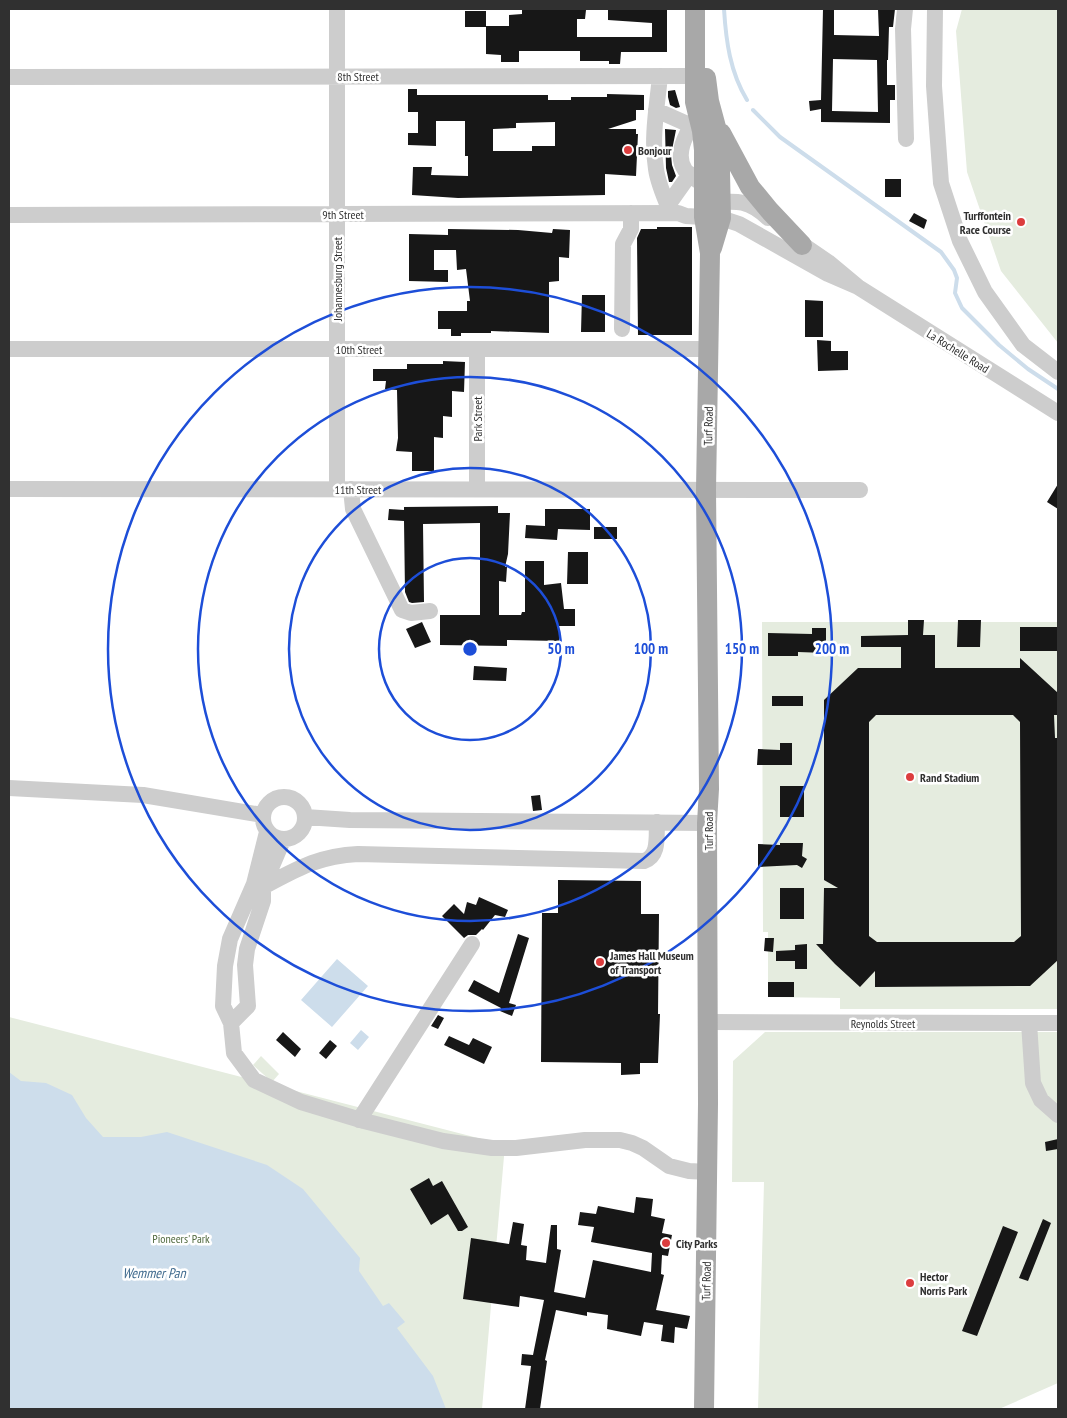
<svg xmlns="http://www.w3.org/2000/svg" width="1067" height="1418" font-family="'PT Sans Narrow',sans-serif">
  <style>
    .green { fill: #e5ecdf }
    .water { fill: #cdddeb }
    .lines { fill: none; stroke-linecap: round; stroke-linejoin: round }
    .stream { stroke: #cdddeb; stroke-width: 4 }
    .building { fill: #171717; fill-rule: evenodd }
    .minor { stroke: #cdcdcd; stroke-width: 16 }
    .major { stroke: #a8a8a8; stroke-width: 20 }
    .ring { fill: none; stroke: #1d4ed8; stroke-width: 2.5 }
    .poi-dot { fill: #dc3d3e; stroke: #fff; stroke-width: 2 }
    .labels { text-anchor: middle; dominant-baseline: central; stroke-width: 5; stroke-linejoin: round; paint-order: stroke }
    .street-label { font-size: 12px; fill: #303030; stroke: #fff }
    .poi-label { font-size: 12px; font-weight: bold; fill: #303030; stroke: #fff; text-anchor: start }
    .park-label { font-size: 12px; fill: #516a3f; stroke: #fff }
    .water-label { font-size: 14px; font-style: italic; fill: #426c8f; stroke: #fff }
    .centre { fill: #1d4ed8; stroke: #fff; stroke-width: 2.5 }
    .ring-label { font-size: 15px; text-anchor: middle; font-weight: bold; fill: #1d4ed8; stroke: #fff; stroke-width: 5; stroke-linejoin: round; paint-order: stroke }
  </style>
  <rect width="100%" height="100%" fill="#fff"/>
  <path class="green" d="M962,9H1058V343L1001,271L967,172L956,31Z
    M762,622H1058V1009H840V998L768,997V932H763Z
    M9,1017L505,1145L482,1409H9Z
    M765,1032H1058V1383L999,1409H758L764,1182H732L733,1061Z
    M261,1056L279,1074L272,1082L253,1065Z"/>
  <path class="water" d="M337,959L368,986L332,1027L301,1000Z
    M361,1030L369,1037L358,1050L350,1043Z
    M9,1072L21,1081L46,1083L72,1095L86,1118L103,1137H141L167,1132L267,1165L303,1189L360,1258L359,1271L383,1306L389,1303L405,1322L397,1328L433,1376L446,1409H9Z"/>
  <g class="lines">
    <path class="stream" d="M724,9C726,41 730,72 747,100
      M753,110L780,137L941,252L954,270L957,278L955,293L962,308L999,345L1028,369L1058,389"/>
  </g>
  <path class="building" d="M522,9L586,10L585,19H577V37H652V23L608,20V9H667V52H621L620,64H609V61H580V51H519V62H501V55L486,54V27H465V11H486V26H509V15L522,14Z
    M823,9H834V35L879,36L878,9H895L893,27H889L888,60H887V85H895V100H890V123L821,122V109L810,111L809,101L821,100ZM833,59L877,60L878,112L832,111Z
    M408,89H417V95H548V100H571V97H607V94L644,95V110H636V120L608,129H636V134H638L636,176L605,174V195L458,198L412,195L413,167H432L431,175L468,176V156H465V121H436V146L408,145V133H418V112H408ZM555,122V146H532V151H493V129L516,128V123Z
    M675,90L680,107L676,108L670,105L668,97V91Z
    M665,129L676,130L671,155L672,165L676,176L672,182H669L666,168Z
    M885,179H901V197H885Z
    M914,213L927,220L924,229L909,221Z
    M657,227H692V335H638L637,238L641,229H657Z
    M448,229L518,230L552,233L553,229L570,230L569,258L559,257V281L549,282V333L491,331V333H461V336H451V329H438V311H467V301H470L466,269L457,270L456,250H434V270H448V282L409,281V234L448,235Z
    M582,295H605V332H581Z
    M805,300L823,301V337H805Z
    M817,340L831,341V351H848V370L818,371Z
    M443,361L465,362L464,392L452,391V417L443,416V438L434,437V471H412V452L396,451L398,438L397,390L385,389L386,381H373V369H407V364H443Z
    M1058,484V509L1047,502Z
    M498,506V513H510L508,554L505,567H507L506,582L499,581V615H521L522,612H525V561H544V585L561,583L564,609H575V626H559V641L507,640V646L440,645V615H480V523L423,524L424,602L412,603L409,602L405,592L404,521L388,520L389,509L404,510V507Z
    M545,509H590V530L558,529L557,540L525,538L526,525L545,526Z
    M594,527H617V539H594Z
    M568,552H588V584H567Z
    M908,620H924L923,635H935V668H1020V658L1058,693V715H1054L1055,738H1058V960L1030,986L875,987V971L860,987L835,964L816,944H823L824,888H838L824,880V700L858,668H901V647H861V636L908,635ZM876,715H1013L1020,722L1021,936L1014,942H877L869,936V722Z
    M958,620H981L980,647H957Z
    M422,622L431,642L415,648L406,629Z
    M1020,627H1057L1058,651H1020Z
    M812,628H826V653L798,652V656H768V633L812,634Z
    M474,666L507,668L506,681L473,680Z
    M772,696H803V706H772Z
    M780,743H792V765H757L758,749L780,750Z
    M780,786H804V817H780Z
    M540,795L542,810L533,811L531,796Z
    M780,843H803L802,856L807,859L802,868L797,865L758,867V844L780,845Z
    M558,880L641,881V914H659L658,1014H660L658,1063H640V1074L621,1075V1063L541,1062L542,913H558Z
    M780,888H804V919H780Z
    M479,897L508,910L505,917L495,915L483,930L482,929L476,935H468L464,938L442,916L454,904L464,914L467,902L476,905Z
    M518,934L529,938L509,1003L516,1005L512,1016L500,1011L501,1008L468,991L474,980L499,993Z
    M765,938H774L773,952L764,951Z
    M807,944V969H795V961H776V951L795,950V945Z
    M768,982H794V997H768Z
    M438,1015L444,1018L438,1029L431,1026Z
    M283,1032L301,1049L295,1057L276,1040Z
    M449,1036L469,1045L473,1038L492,1047L484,1064L444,1045Z
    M330,1040L337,1046L326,1059L319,1053Z
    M1058,1139V1149L1046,1151L1045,1142Z
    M429,1178L433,1186L442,1181L468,1227L462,1231H458L448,1214L431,1225L410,1189Z
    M636,1197L653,1199L651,1216L665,1219L662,1233L672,1235L668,1256L662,1255L661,1274L664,1275L656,1310L690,1316L687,1329L675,1327L674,1343L661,1341L663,1325L644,1322L641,1336L607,1329L608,1315L587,1312V1316L556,1310L545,1360L547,1361L540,1409H525L531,1366L521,1365L522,1354L533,1355L544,1300L520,1296L519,1307L463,1299L471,1238L509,1244L513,1222L524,1224L521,1245L527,1246L526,1260L546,1263L551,1225H557V1249L561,1250L554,1292L585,1298L593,1260L651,1272L652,1253L591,1242L594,1227L578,1225L580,1212L596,1214L598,1206L634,1213Z
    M1043,1219L1051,1223L1028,1281L1019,1278Z
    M1003,1226L1018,1232L977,1336L962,1331Z"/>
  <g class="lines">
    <path class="minor" d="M337,9V489
      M905,9L903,29L906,139
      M935,9L934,86L941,183L960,241L985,292L1023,345L1058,372
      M660,76C657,107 651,138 656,169C658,184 665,199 671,213
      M9,77L706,76
      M656,110L692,126
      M698,114C689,130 673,152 685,170C689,176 699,181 704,185
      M708,203C735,201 747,198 768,218
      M668,205L690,174
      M9,215L678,213L686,216L721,218L739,224L828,274L858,287
      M793,238L828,262L858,287L1058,413
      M622,329L623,244L631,229V213
      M9,349H709
      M477,349V489
      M9,489L860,490
      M351,489L353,509L402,610L411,613L430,611
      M9,788L143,795L262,815
      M263 818a21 21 0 1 1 42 0a21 21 0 1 1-42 0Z
      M305,817L350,820L707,823
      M267,832L254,884L230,939L225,966L223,1006L231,1023L234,1053L254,1080L301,1102L364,1121L443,1141L492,1148H516L585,1140H620L632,1143L643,1148L669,1166L689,1171L707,1172
      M254,884L263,887C297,869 318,856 358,854L644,861C660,856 656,835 657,822
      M708,1022L1058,1023
      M231,1023L248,1006L245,965L247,949L263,901V887L283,840
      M1029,1023L1033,1083L1041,1100L1058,1115
      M359,1120L472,944"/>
    <path class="major" d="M695,9V102L702,131L704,150V217L710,253L706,490L709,789L707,823L708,1104L704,1409
      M706,78L709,101L716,127L720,172L721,218L712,248
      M721,133L750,187L769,210L802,245"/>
  </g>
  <g class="ring">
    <circle cx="470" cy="649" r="91"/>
    <circle cx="470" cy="649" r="181"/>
    <circle cx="470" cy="649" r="272"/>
    <circle cx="470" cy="649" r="362"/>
  </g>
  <g class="poi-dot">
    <circle cx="628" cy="150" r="5"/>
    <circle cx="1021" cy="222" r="5"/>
    <circle cx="910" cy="777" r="5"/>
    <circle cx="600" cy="962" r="5"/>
    <circle cx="666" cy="1243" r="5"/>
    <circle cx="910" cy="1283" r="5"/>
  </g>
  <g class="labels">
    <g class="street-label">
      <text x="358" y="76">8th Street</text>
      <text x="343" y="214">9th Street</text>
      <text transform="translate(337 279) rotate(-90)">Johannesburg Street</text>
      <text x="359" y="349">10th Street</text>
      <text transform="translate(958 351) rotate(32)">La Rochelle Road</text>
      <text transform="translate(477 419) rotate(-90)">Park Street</text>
      <text transform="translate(708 426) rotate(-89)">Turf Road</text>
      <text x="358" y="489">11th Street</text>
      <text transform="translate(708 831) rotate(-90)">Turf Road</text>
      <text x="883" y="1023">Reynolds Street</text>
      <text transform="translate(706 1281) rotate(-89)">Turf Road</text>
    </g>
    <g class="poi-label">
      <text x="638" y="150">Bonjour</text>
      <text x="1011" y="215" text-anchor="end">Turffontein<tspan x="1011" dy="14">Race Course</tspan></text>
      <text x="920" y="777">Rand Stadium</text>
      <text x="610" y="955">James Hall Museum<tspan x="610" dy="14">of Transport</tspan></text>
      <text x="676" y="1243">City Parks</text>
      <text x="920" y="1276">Hector<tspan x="920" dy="14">Norris Park</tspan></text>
    </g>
    <g class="park-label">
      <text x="181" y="1238">Pioneers' Park</text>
    </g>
    <g class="water-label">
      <text x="154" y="1273">Wemmer Pan</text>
    </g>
  </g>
  <circle cx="470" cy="649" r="8" class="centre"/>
  <g class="ring-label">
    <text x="561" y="654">50 m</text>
    <text x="651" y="654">100 m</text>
    <text x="742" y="654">150 m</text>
    <text x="832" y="654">200 m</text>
  </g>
  <rect width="1067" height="1418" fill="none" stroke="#303030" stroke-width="20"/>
</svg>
